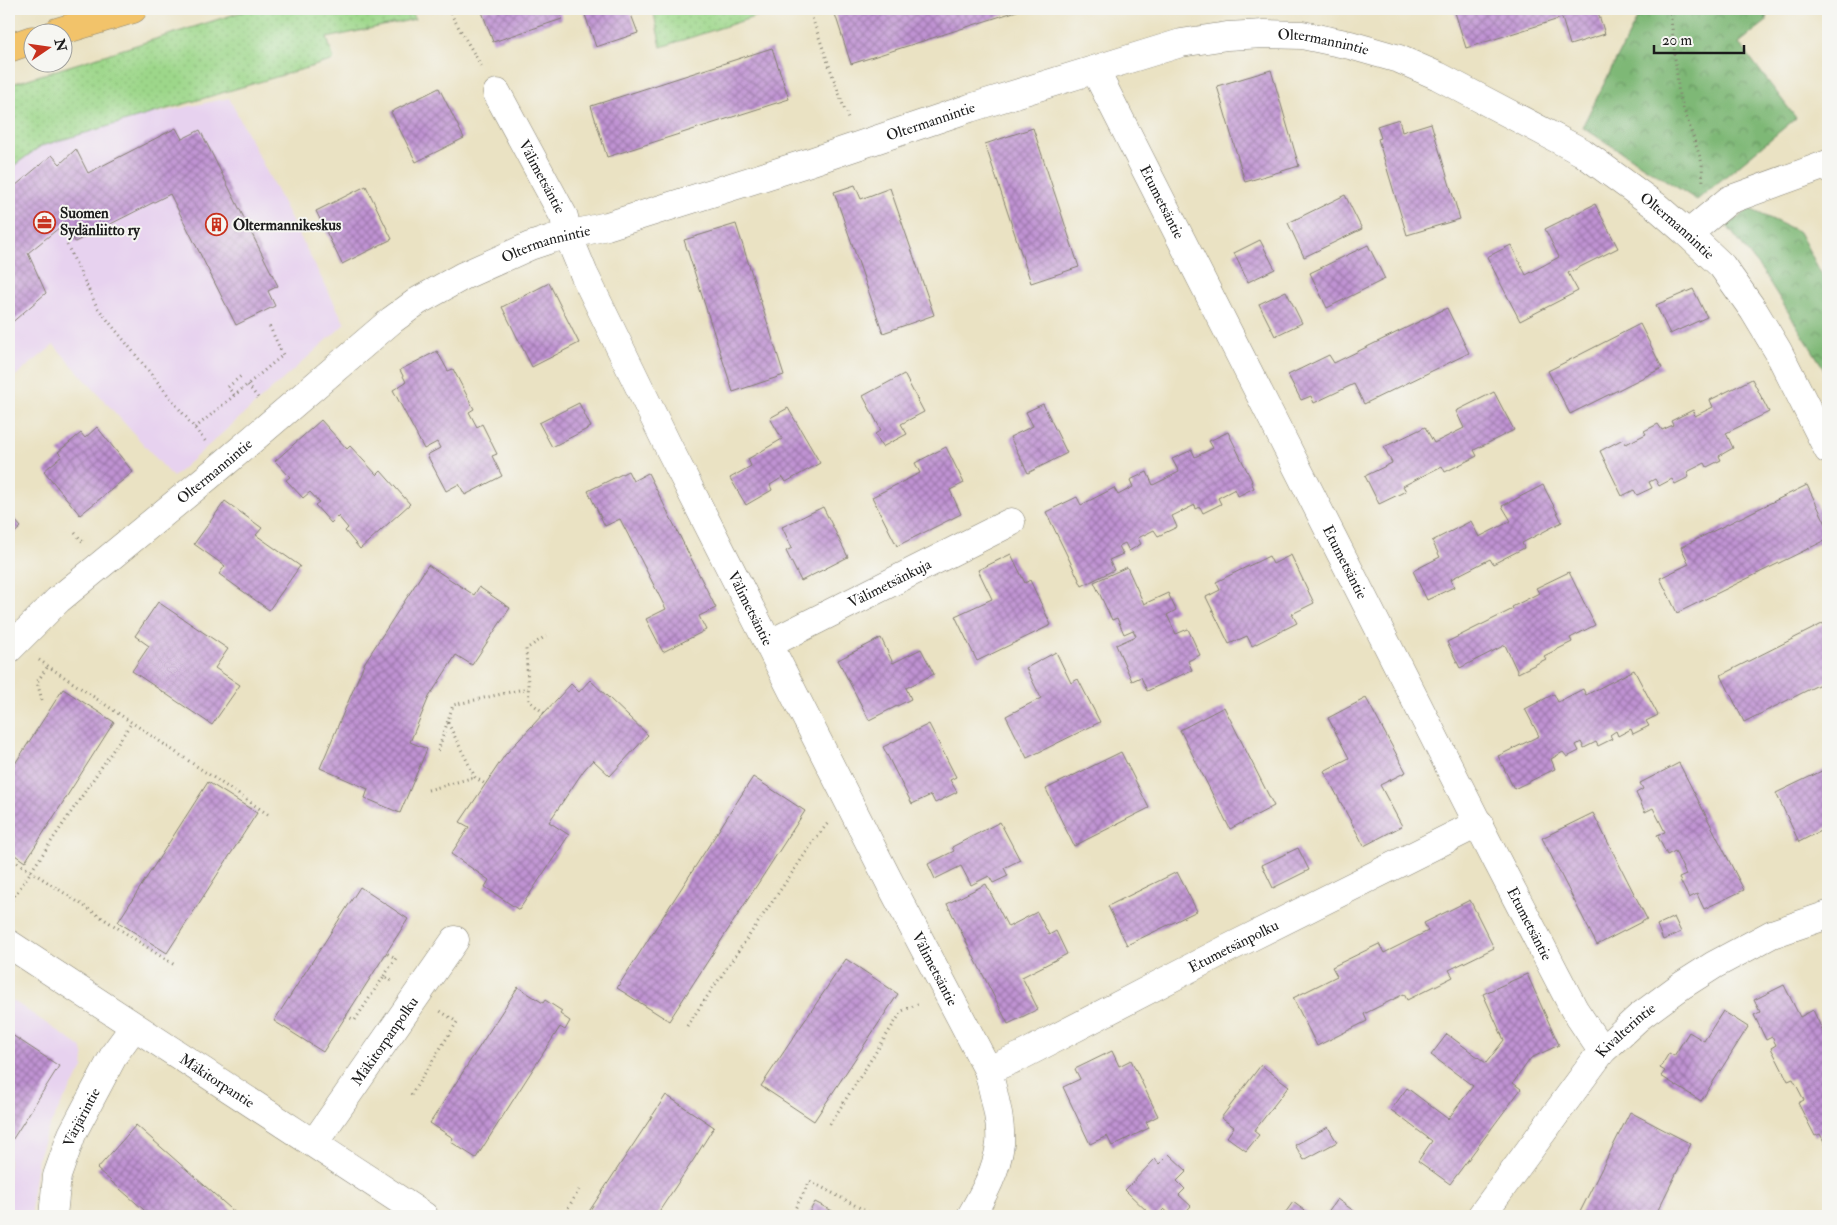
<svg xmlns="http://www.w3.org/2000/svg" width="1837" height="1225" font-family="'IM FELL Double Pica',serif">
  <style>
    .built { fill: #e7d2ef }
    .grass { fill: url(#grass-dots); stroke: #5c7a53 }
    .forest { fill: url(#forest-crowns); stroke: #4d6a49 }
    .building { fill: url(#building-cross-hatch) }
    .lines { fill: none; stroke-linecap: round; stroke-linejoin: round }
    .minor-casing { stroke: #837f70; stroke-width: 29 }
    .highway-casing { stroke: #837f70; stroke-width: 29 }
    .path { stroke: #837f70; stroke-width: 3; stroke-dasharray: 1 4; stroke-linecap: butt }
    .minor { stroke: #fff; stroke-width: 28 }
    .highway { stroke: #f2c36a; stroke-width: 28 }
    .labels { text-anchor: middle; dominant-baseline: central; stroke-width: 4; stroke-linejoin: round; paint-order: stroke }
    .street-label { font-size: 15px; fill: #1c1c1c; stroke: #f6f6f2 }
    .poi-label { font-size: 15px; font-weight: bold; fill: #1c1c1c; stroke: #f6f6f2; text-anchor: start }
  </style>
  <defs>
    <pattern id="grass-dots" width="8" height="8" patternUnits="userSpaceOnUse" patternTransform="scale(1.25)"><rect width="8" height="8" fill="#9dd78a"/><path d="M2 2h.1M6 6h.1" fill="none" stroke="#87b876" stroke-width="1.8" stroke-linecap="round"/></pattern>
    <pattern id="forest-crowns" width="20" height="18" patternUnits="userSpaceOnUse" patternTransform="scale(1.25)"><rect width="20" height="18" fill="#7eb876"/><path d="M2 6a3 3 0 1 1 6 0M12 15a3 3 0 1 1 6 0" fill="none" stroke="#669560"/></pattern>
    <pattern id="building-cross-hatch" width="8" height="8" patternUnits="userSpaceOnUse" patternTransform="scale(1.25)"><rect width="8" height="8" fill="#c093d3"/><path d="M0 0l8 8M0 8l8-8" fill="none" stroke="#9b77aa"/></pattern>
  </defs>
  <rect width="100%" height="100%" fill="#f6f6f2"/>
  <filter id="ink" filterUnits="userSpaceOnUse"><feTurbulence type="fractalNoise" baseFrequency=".02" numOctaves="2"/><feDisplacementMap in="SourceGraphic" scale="10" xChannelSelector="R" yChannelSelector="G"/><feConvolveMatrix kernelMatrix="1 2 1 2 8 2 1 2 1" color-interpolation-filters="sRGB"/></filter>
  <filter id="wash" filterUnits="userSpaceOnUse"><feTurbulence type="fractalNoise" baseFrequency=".0096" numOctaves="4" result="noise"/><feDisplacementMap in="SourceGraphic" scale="20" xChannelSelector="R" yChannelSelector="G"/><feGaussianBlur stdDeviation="1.12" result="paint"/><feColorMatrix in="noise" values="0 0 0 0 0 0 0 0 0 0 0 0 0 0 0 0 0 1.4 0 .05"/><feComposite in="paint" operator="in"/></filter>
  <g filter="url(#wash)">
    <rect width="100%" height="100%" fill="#eae2c3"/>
    <path class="built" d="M229,98L345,324L173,477L54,345L9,381V167L41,137Z
      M9,998L81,1047L84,1057L83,1068L62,1103L47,1131L38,1157L32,1197V1216H9Z"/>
    <path class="grass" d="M251,9H409L415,19L327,38L334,60L41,146L9,169V85Z
      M653,9H779L661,47Z"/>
    <path class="forest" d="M1640,9H1766L1767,21L1739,43L1796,118L1697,200L1582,127L1641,11Z
      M1750,209L1799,232L1828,286V379L1821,364L1763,272L1727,226Z"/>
    <g id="blocks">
      <path class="building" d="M481,9H559L562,19L493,42Z
        M583,9H629L638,33L596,47Z
        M851,9H1023L851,64L835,14Z
        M1454,9H1597L1605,34L1570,45L1562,18L1466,48Z
        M772,48L789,99L607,157L591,106Z
        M1271,70L1299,166L1245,182L1217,86Z
        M439,88L464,138L416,162L391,112Z
        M1399,119L1402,132L1431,123L1460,219L1407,235L1378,139L1381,138L1377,126Z
        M176,128L182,139L200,130L278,286L268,291L275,306L236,325L170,194L75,242L65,223L28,253L46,293L9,325V191L52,155L60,164L76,149L88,173Z
        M1033,128L1079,267L1031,283L985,144Z
        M855,185L861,199L890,188L934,315L883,333L834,192Z
        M366,186L392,239L342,264L316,211Z
        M1345,195L1362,229L1304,257L1288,223Z
        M1595,204L1618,248L1568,273L1578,291L1520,321L1487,257L1511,245L1526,275L1559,257L1545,229Z
        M736,224L784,375L733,392L684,240Z
        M1260,240L1275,269L1248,282L1234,253Z
        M1368,245L1385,279L1327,308L1310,273Z
        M549,283L579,343L532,367L502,307Z
        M1693,289L1707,317L1670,334L1656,305Z
        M1286,291L1302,323L1275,336L1259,304Z
        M1447,308L1469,353L1364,404L1354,384L1314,403L1311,396L1301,400L1288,375L1329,355L1334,363Z
        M1640,324L1662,368L1570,414L1548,371Z
        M437,351L448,371L453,369L474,409L469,412L477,427L482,424L497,454L492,456L502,476L465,495L459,484L446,491L427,455L440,448L437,442L424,449L393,390L406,382L400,370Z
        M904,374L924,412L901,424L907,434L882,447L875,434L881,430L863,396Z
        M1752,379L1769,412L1726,433L1733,448L1719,456L1721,460L1707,467L1705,463L1687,472L1689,477L1675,484L1672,479L1659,486L1655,479L1649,482L1652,488L1637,495L1634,490L1622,496L1600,451L1623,439L1626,444L1646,434L1644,431L1658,424L1662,430L1673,425L1671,421L1693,410L1695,416L1713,407L1710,400Z
        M1494,392L1514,430L1474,450L1477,456L1445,472L1442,466L1403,486L1406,491L1379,504L1365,476L1392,463L1384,447L1425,427L1434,443L1464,428L1456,411Z
        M579,403L591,427L552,447L539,423Z
        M1043,404L1067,453L1028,473L1010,437L1033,426L1026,412Z
        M788,408L820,463L786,482L783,477L770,485L772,490L746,505L730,478L751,466L748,459L782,439L770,418Z
        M321,420L347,449L350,446L377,475L381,471L410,504L360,549L345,531L348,528L338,516L331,523L315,505L319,502L310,492L303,498L286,480L290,477L275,461Z
        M97,427L133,472L80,515L44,471L62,456L58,452L81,433L85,438Z
        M1228,432L1252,481L1251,482L1254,488L1238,496L1235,489L1218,498L1221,504L1203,513L1200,507L1196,509L1195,505L1172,516L1177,527L1158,536L1154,530L1138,538L1141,544L1129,551L1125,543L1119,546L1123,554L1109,560L1114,570L1082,586L1046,512L1077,497L1081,505L1114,488L1118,495L1133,487L1130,480L1147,472L1153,485L1179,472L1172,459L1192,450L1195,457L1213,448L1209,441Z
        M946,447L964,483L950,490L961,514L897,546L872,497L920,473L915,463Z
        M628,471L633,481L648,473L716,608L699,616L706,630L663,652L646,619L666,609L620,519L605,526L588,491Z
        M1543,485L1562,522L1522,543L1524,548L1493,564L1490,559L1451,579L1454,587L1427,600L1413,571L1440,557L1432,541L1471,521L1479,537L1511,521L1502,506Z
        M1807,485L1828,528V539L1677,613L1660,578L1689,564L1681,547Z
        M225,501L262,528L256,535L300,566L269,610L219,574L225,566L194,544Z
        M823,507L848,557L801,581L786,551L792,548L782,527Z
        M9,513L21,527L9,538Z
        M1011,554L1025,583L1030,580L1051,625L977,661L955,616L992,599L978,570Z
        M1291,555L1314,603L1292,614L1297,623L1252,646L1247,636L1229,644L1206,597L1220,590L1216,582L1269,556L1273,564Z
        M428,565L474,595L479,587L510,608L472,665L456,655L429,697L410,742L427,749L400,813L365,798L368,789L320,768L365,662Z
        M1127,567L1144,604L1168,593L1176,610L1167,615L1176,634L1188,629L1200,655L1188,661L1192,670L1147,691L1141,677L1132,681L1116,645L1136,636L1133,630L1124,634L1117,618L1112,620L1094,582Z
        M1569,572L1595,625L1570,638L1572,642L1544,656L1546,659L1518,673L1505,645L1460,668L1447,642L1513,609L1512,607L1539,593L1536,588Z
        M158,602L228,649L215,668L240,685L212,725L132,671L149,646L135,636Z
        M1828,621V680L1744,722L1721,675Z
        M881,638L893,663L921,649L934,674L906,688L911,699L869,720L838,660Z
        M1056,652L1071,683L1078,679L1100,722L1027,758L1006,716L1041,698L1026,668Z
        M1634,670L1658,715L1646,721L1649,726L1633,734L1631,729L1618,736L1616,731L1610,735L1612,739L1598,746L1596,742L1584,748L1581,742L1576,745L1579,751L1567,757L1563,752L1551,759L1555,769L1514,789L1498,756L1539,736L1525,709L1554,694L1558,702L1583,689L1586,695Z
        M590,680L648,735L610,776L593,760L584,770L549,822L569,835L519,910L485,887L489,880L451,854L469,827L460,822L505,755L571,684L579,692Z
        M63,689L114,722L25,862L9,851V773Z
        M1366,698L1406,772L1380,785L1402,826L1364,846L1324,771L1349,758L1328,718Z
        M1224,707L1274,806L1230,829L1180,730Z
        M929,724L956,777L950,780L957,792L935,803L931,795L912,804L883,747Z
        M1121,752L1149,808L1074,846L1046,789Z
        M1679,763L1744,890L1704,909L1697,894L1689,898L1679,878L1686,875L1675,851L1667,855L1657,835L1665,832L1653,808L1645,812L1636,793L1643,789L1640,783Z
        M1828,768V827L1799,842L1776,793Z
        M753,777L805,811L669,1021L617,988Z
        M208,782L257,813L167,953L118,922Z
        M1593,813L1647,919L1597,945L1542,838Z
        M1000,822L1020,860L1004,868L1008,876L993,883L989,876L971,885L961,866L935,879L928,864L954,851L952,847Z
        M1298,848L1309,870L1273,888L1262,865Z
        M1177,872L1197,911L1127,945L1108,906Z
        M986,884L1008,927L1037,912L1049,935L1056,931L1067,954L1022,977L1038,1009L1008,1024L947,904Z
        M360,887L408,919L323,1052L274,1021Z
        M1470,900L1494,948L1449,970L1453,977L1407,1000L1404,994L1364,1014L1367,1021L1317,1046L1293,998L1337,976L1332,967L1379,944L1384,953L1428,931L1424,923Z
        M1674,917L1681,932L1663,940L1657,925Z
        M846,959L898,994L814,1121L761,1086Z
        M1527,974L1559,1045L1531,1058L1513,1083L1521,1089L1450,1184L1418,1161L1432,1141L1391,1110L1407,1088L1448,1119L1473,1086L1431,1055L1447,1034L1486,1063L1504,1040L1483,994Z
        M1784,985L1800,1017L1813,1010L1828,1042V1146L1827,1147L1820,1134L1815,1136L1798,1103L1804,1100L1793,1079L1788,1081L1771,1048L1776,1045L1772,1037L1766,1040L1754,1015L1760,1012L1754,1000Z
        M518,987L543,1003L545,1000L562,1011L560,1014L570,1021L565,1030L560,1027L476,1158L451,1142L453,1138L430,1123Z
        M1723,1011L1748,1027L1701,1101L1661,1076L1665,1071L1660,1068L1669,1053L1674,1056L1689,1032L1704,1041Z
        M9,1033L59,1066L9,1145Z
        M1112,1051L1119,1066L1131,1060L1158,1116L1146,1122L1149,1128L1112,1146L1107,1136L1090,1144L1063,1087L1080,1079L1075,1069Z
        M1261,1065L1289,1086L1254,1131L1259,1135L1246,1151L1227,1137L1234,1127L1221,1118Z
        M666,1095L714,1127L694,1159L656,1216H586Z
        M1630,1112L1691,1144L1655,1216H1578Z
        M136,1125L239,1216H151L97,1169Z
        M1328,1127L1337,1142L1304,1160L1295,1145Z
        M1169,1154L1187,1171L1177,1181L1185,1189L1179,1195L1191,1206L1182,1216H1172L1164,1209L1157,1216H1152L1125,1190L1155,1159L1159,1164Z
        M1337,1199L1361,1216H1325Z
        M815,1202L842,1216H807Z
        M1293,1202L1312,1216H1283Z
        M1748,1212L1761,1216H1747Z"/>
    </g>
  </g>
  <g filter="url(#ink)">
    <use href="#blocks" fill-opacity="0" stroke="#837f70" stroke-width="1"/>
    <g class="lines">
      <defs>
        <g id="minor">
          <path id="s1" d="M1095,70L1496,859L1574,1009L1602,1051"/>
          <path id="s2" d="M497,93L564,217L568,235L584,274L669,448L893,889L988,1070C993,1092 1002,1122 1000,1144C997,1170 984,1193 971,1216"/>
          <path d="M1688,234L1729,200L1828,164"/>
          <path id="s3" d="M769,644L1011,522"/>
          <path id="s4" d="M9,649L58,600L226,462L392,320L418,301L463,276L530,246L551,239L607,226L810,162L970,108L1181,43L1227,36L1264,34L1302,35L1350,45L1399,59L1438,76L1582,152L1656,206L1688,234L1722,266L1754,311L1778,351L1828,450"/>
          <path id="s5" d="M9,944C147,1036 286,1125 424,1216"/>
          <path id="s6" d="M988,1070L1021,1056L1227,949L1479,823"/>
          <path id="s7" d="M314,1143L455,940"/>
          <path id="s8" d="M53,1216L57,1176L72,1134L115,1053L134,1027"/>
          <path id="s9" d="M1481,1216L1602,1051L1639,1017L1681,986L1714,965L1772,934L1828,915"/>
        </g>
        <path id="highway" d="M57,32L133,9
          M9,48L32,40"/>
      </defs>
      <use href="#minor" class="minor-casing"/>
      <use href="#highway" class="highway-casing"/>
      <path class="path" d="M448,9L483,69
        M809,9L848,119
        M1670,9L1679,95L1702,163L1703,184
        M67,245L97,307L206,442
        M248,385L258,398
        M234,395L228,387L242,375
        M195,428L283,355L268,323
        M75,533L83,542
        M39,660L269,815
        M42,700L37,682L48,666
        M544,713L529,701L526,649L546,636
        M448,723L475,777L485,784
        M438,751L453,705L528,688
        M428,790L475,777
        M9,857L176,966
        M9,904L132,722
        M384,976L396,958L386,953
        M346,1016L355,1020L384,976L392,981
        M687,1026L816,838L828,823
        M411,1095L457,1022L440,1011
        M830,1124L902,1011L920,1003
        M563,1216L579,1190
        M791,1216L810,1181L875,1216"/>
      <use href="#minor" class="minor"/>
      <use href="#highway" class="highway"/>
    </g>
  </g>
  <defs>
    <symbol id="office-ring" viewBox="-11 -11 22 22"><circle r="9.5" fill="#f6f6f2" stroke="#c8321e" stroke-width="1.5"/><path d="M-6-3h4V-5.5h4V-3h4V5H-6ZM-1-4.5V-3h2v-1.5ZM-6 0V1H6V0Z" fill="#c8321e"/></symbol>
    <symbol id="building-ring" viewBox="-11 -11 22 22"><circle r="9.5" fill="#f6f6f2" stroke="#c8321e" stroke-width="1.5"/><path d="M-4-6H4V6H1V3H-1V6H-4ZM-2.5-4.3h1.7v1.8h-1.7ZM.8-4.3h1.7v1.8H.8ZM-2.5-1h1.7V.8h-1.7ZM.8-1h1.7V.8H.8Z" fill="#c8321e"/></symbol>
  </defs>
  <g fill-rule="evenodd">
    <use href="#office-ring" x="32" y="210" width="25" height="25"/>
    <use href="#building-ring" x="204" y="212" width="25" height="25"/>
  </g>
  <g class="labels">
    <g class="street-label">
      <text stroke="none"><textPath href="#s4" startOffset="1488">Oltermannintie</textPath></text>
      <text stroke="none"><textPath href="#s4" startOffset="1082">Oltermannintie</textPath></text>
      <text stroke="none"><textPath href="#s2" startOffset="95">Välimetsäntie</textPath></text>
      <text stroke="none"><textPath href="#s1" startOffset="148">Etumetsäntie</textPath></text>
      <text stroke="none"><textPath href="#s4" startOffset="1892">Oltermannintie</textPath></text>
      <text stroke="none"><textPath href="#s4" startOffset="678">Oltermannintie</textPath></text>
      <text stroke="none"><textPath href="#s4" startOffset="272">Oltermannintie</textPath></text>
      <text stroke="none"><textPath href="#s1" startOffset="552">Etumetsäntie</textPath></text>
      <text stroke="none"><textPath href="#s3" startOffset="135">Välimetsänkuja</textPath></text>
      <text stroke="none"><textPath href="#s2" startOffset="575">Välimetsäntie</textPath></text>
      <text stroke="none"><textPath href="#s1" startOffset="958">Etumetsäntie</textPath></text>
      <text stroke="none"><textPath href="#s6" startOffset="275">Etumetsänpolku</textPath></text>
      <text stroke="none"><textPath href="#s2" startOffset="980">Välimetsäntie</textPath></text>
      <text stroke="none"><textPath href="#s9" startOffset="236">Kivalterintie</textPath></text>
      <text stroke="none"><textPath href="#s7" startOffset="124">Mäkitorpanpolku</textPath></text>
      <text stroke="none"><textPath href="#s5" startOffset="249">Mäkitorpantie</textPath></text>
      <text stroke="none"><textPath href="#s8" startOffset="104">Värjärintie</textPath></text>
    </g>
    <g class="poi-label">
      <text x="60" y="213">Suomen<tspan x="60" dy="17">Sydänliitto ry</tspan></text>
      <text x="233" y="225">Oltermannikeskus</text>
    </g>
  </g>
  <rect width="1837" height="1225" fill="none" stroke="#f6f6f2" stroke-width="30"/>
  <g transform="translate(48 48) rotate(77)"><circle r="24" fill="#f6f6f2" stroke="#9f9f9c"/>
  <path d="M0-4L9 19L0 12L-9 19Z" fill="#c8321e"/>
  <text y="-8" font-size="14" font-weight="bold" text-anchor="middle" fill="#1c1c1c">N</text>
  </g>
  <path d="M1654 45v8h90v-8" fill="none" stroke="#1c1c1c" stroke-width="2.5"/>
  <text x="1662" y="45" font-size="15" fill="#1c1c1c" stroke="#f6f6f2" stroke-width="4" paint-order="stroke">20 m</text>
</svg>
